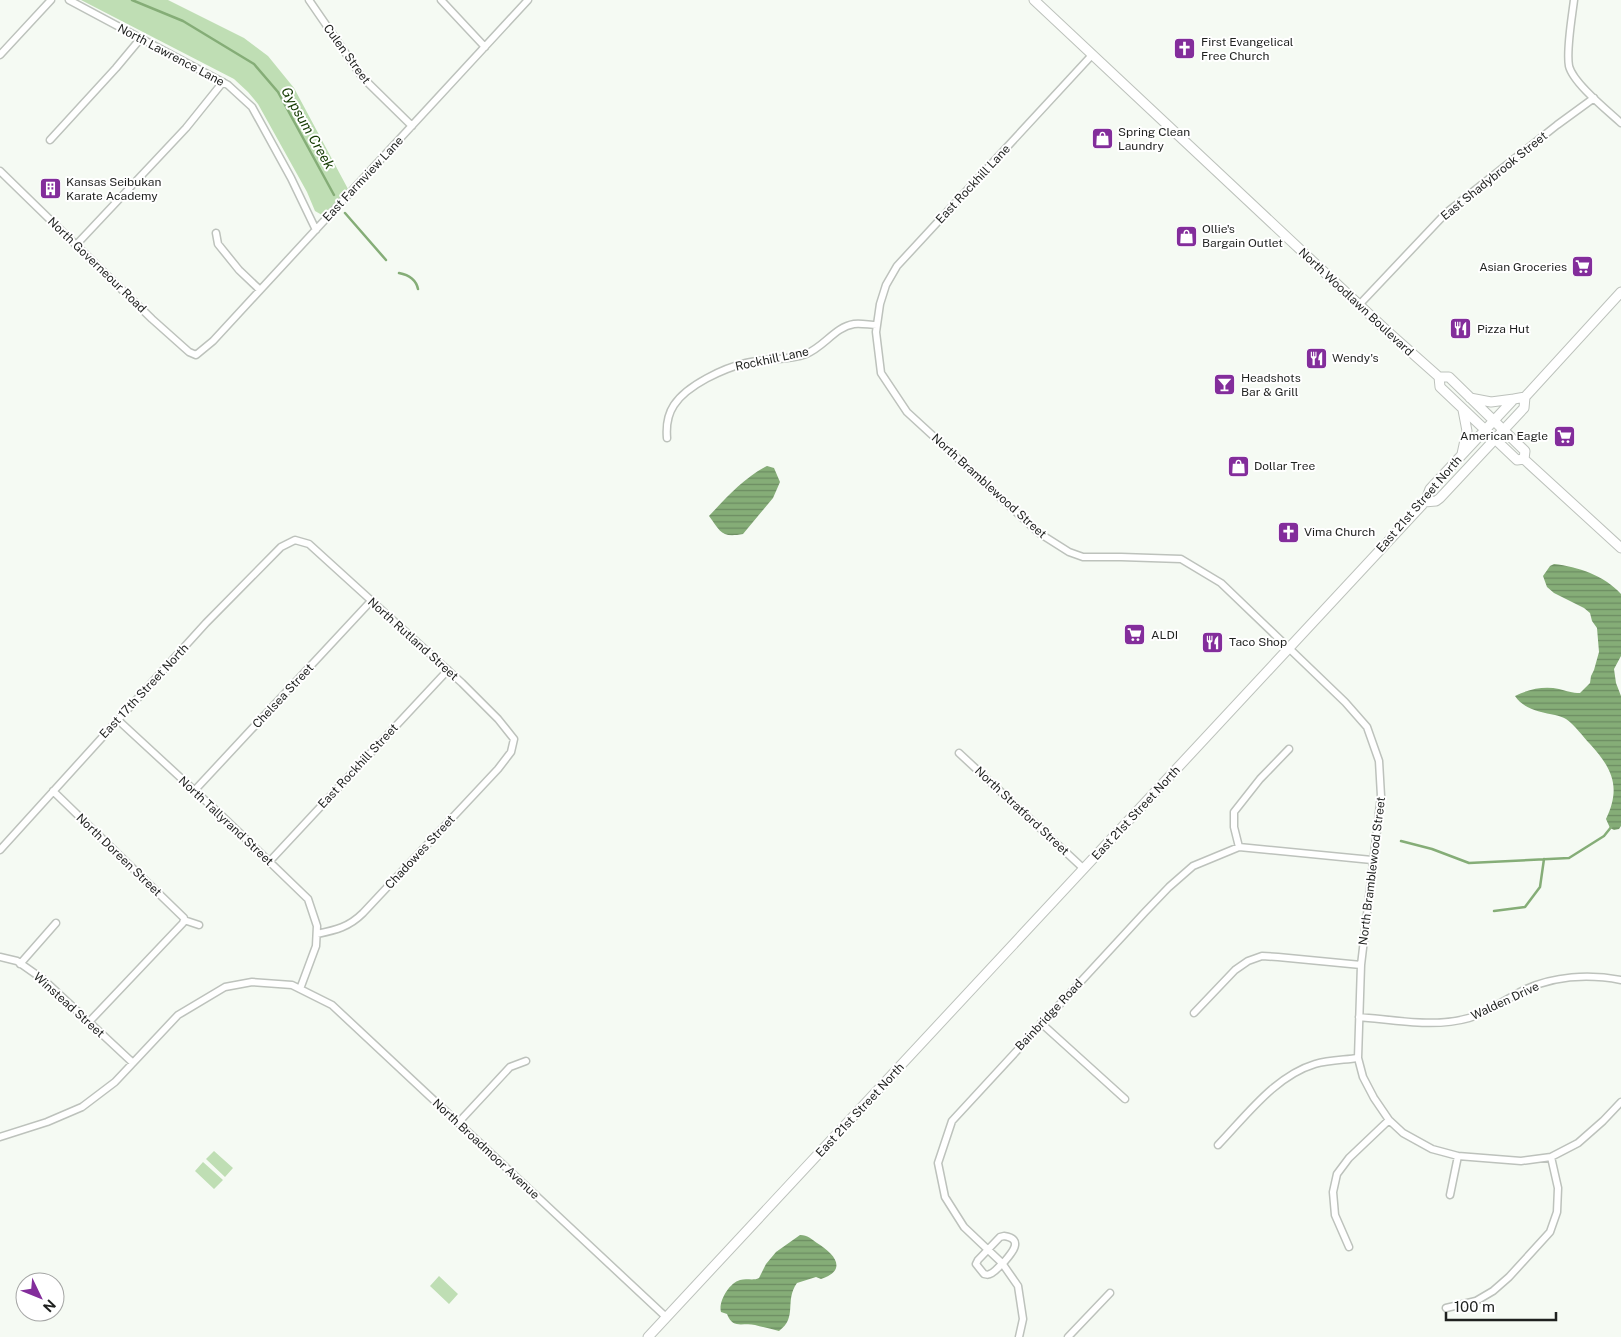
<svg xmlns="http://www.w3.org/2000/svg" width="1621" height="1337" font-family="'Public Sans',sans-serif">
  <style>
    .green { fill: #bfdeb4 }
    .water { fill: url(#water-rules) }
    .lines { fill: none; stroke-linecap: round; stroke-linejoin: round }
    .stream { stroke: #85ad77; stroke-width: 2.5 }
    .minor-casing { stroke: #bdc2bc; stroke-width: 9 }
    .secondary-casing { stroke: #bdc2bc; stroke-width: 11 }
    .minor { stroke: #fff; stroke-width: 6 }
    .secondary { stroke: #fff; stroke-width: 9 }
    .labels { text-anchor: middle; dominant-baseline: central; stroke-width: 4; stroke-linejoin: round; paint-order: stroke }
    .poi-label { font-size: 12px; fill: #1f211f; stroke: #fff; text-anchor: start }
    .street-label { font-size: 12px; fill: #1f211f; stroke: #fff }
    .water-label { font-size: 14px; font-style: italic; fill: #133a00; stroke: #fff }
  </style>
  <defs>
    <pattern id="water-rules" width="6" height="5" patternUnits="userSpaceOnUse" patternTransform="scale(1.25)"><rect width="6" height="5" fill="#85ad77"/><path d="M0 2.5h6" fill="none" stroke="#6c8c61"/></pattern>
  </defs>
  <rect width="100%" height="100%" fill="#f5faf3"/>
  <path class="green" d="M81,0H168L244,38L268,56L294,88L348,189L327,212L322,215L315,211L307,192L258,104L248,92L234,79Z
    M214,1151L233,1168L225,1177L206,1159Z
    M203,1162L223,1180L214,1189L195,1171Z
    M439,1276L458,1294L449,1304L430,1286Z"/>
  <path class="water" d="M767,466L774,468L780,482L773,498L743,534C721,538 721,532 709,516C726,498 745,477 767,466Z
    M1554,564C1578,567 1604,575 1621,594V656L1614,669L1616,683L1621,696V826L1619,829L1614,830L1610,828L1606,819C1621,788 1613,769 1590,744C1583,737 1575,725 1566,719C1563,717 1559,716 1555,715C1541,712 1523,709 1515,696C1529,689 1544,686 1559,689C1567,691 1572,693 1580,693L1590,683L1591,676L1594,670L1599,652L1597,628L1592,621L1590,613L1584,608L1554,593L1547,587L1543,576L1550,566Z
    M800,1235C808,1235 811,1239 817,1243C835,1254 848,1270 821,1279L816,1277L797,1283C784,1301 798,1317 779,1331C771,1329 763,1327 755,1325C743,1322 733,1330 727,1314L721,1312C718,1302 729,1283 740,1280C747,1278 753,1281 759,1278L766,1264L776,1252Z"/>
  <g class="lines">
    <path class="stream" d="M132,0L183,21L254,64L278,92L334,195
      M345,213L386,260
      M399,273C409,275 416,279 418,289
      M1401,841L1432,849L1469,863L1569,858L1604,836L1612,826
      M1494,911L1525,907L1540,887L1544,859"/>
    <defs>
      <path id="minor" d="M69,0L228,85L252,107L291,178L316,230
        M309,0L362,77L412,126
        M441,0L485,47
        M1574,0C1572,17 1566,50 1569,66C1573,83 1608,111 1621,123
        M0,55L51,0
        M1092,55L897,266L886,285L880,304L876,332L881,373L907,412L1039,533L1069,552L1083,557H1121L1181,559L1221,583L1345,702L1367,727L1379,761L1381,796L1361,965L1358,1058L1363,1077L1374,1098L1389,1120L1403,1133L1432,1149L1458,1156L1521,1161L1551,1157L1578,1143L1603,1121L1621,1102
        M50,140L116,68L141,38
        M0,171L152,319L189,352L196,355L213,341L528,0
        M216,233L218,244L239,270L260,290
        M76,245L186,128L223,82
        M1359,305L1446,213L1557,125L1594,98
        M667,438C666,426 668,414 674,405C687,385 724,368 746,363C766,358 787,361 806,354C824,347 835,327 854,324C861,323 870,325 877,325
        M118,720L221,815L308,899L317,926L316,946L300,989
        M959,753L1084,869
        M53,791L184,918V920
        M194,791L371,601
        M1239,847L1234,827V812L1260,779L1289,749
        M0,850L206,623L281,547L295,540L309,544L462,683L498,719L514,739L511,752L498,769L363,913C349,927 336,930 317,934
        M269,862L448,670
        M184,920L199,925
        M0,957L17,961L44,980L133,1063
        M20,964L56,923
        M1194,1013L1235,970L1248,961L1262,956L1278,957L1361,965
        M1359,1017C1395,1020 1434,1028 1469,1018C1489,1012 1506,999 1524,990C1554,976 1589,974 1621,980
        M89,1022L183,923L184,920
        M1041,1023L1125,1099
        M458,1123L510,1067L526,1061
        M0,1137L47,1122L82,1107L115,1082L178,1015L225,987L252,982L292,985L332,1005L666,1317
        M1218,1145C1246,1116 1275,1076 1315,1064C1329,1060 1344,1060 1358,1058
        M1450,1195L1458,1156
        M1004,1236C1025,1239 1011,1254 1004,1262C1000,1265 997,1270 992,1273C988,1275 988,1275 984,1274L976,1264L978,1260L1000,1237Z
        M1349,1247L1335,1215L1333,1192L1337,1174L1349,1158L1389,1120
        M1446,1308L1476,1301L1493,1291L1509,1277L1550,1232L1557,1212L1558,1188L1551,1157
        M1019,1337L1023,1319L1018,1286L1002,1263L964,1227L945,1197L938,1163L952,1121L1145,912L1169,887L1193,866L1239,847L1372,860
        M1068,1337L1110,1293"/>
      <path id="secondary" d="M1034,0L1386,330L1439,377H1449L1525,451L1524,459
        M1439,377L1440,387L1517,460L1524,459L1526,461L1621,548
        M1470,398L1491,402L1514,399
        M1462,454L1467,431L1463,410
        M1424,502L1436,501L1440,498L1524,408L1525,397
        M648,1337L1422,505L1426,500L1430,489L1514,399L1525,397L1621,292"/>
    </defs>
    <use href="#minor" class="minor-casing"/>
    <use href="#secondary" class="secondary-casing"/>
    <use href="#minor" class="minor"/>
    <use href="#secondary" class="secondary"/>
  </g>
  <defs>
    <symbol id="church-square" viewBox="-11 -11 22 22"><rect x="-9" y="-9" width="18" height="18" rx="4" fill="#832d9b" stroke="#fff"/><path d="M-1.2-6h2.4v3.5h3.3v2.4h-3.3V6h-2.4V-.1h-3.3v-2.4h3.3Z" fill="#fff"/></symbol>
    <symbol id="shop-square" viewBox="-11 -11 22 22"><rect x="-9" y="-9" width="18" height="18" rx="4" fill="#832d9b" stroke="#fff"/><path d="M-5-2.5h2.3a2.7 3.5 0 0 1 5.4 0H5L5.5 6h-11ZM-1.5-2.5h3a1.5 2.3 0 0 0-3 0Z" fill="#fff"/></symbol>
    <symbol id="building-square" viewBox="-11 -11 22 22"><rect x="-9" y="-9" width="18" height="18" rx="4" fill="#832d9b" stroke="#fff"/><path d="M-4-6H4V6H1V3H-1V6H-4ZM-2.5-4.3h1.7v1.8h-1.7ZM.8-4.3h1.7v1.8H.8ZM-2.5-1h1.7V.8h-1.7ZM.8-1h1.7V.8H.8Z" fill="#fff"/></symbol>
    <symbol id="supermarket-square" viewBox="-11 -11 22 22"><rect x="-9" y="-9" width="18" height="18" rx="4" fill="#832d9b" stroke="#fff"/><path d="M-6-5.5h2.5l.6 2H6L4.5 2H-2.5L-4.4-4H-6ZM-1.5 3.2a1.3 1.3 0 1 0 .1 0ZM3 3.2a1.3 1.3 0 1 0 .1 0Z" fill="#fff"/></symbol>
    <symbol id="restaurant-square" viewBox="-11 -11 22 22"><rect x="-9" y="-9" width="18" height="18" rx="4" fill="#832d9b" stroke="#fff"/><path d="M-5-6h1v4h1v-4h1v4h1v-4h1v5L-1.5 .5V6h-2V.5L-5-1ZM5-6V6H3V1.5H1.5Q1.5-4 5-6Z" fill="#fff"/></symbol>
    <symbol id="bar-square" viewBox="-11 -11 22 22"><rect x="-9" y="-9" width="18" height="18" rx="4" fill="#832d9b" stroke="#fff"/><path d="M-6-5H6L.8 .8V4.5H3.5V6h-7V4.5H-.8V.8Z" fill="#fff"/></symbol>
  </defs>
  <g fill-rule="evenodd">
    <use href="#church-square" x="1172" y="36" width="25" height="25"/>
    <use href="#shop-square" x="1090" y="126" width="25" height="25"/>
    <use href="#building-square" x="38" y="176" width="25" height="25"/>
    <use href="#shop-square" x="1174" y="224" width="25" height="25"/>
    <use href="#supermarket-square" x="1570" y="254" width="25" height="25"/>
    <use href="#restaurant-square" x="1448" y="316" width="25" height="25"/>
    <use href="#restaurant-square" x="1304" y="346" width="25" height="25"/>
    <use href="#bar-square" x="1212" y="372" width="25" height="25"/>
    <use href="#supermarket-square" x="1552" y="424" width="25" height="25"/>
    <use href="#shop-square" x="1226" y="454" width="25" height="25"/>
    <use href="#church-square" x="1276" y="520" width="25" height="25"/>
    <use href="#supermarket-square" x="1122" y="622" width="25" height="25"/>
    <use href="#restaurant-square" x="1200" y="630" width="25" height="25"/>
  </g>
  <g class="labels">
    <g class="poi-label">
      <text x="1201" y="42">First Evangelical<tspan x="1201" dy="14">Free Church</tspan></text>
      <text x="1118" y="132">Spring Clean<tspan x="1118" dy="14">Laundry</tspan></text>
      <text x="66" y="182">Kansas Seibukan<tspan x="66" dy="14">Karate Academy</tspan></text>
      <text x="1202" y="229">Ollie's<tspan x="1202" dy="14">Bargain Outlet</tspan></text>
      <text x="1567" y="267" text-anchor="end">Asian Groceries</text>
      <text x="1477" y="329">Pizza Hut</text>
      <text x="1332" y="358">Wendy's</text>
      <text x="1241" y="378">Headshots<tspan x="1241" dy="14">Bar &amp; Grill</tspan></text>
      <text x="1548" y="436" text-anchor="end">American Eagle</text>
      <text x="1254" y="466">Dollar Tree</text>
      <text x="1304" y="532">Vima Church</text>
      <text x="1151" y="635">ALDI</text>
      <text x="1229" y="642">Taco Shop</text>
    </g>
    <g class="street-label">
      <text transform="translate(347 54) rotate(54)">Culen Street</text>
      <text transform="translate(171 55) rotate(28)">North Lawrence Lane</text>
      <text transform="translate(1494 176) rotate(-39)">East Shadybrook Street</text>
      <text transform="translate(363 179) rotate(-47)">East Farmview Lane</text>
      <text transform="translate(973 184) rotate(-47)">East Rockhill Lane</text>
      <text transform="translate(97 265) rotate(44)">North Governeour Road</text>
      <text transform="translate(1356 302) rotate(43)">North Woodlawn Boulevard</text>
      <text transform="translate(772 359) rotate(-12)">Rockhill Lane</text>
      <text transform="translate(989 486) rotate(42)">North Bramblewood Street</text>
      <text transform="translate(1419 504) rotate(-49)">East 21st Street North</text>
      <text transform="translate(413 639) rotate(42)">North Rutland Street</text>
      <text transform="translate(144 691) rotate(-47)">East 17th Street North</text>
      <text transform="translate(283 696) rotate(-47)">Chelsea Street</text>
      <text transform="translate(358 766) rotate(-47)">East Rockhill Street</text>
      <text transform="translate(1022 811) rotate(43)">North Stratford Street</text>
      <text transform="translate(1136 813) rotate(-47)">East 21st Street North</text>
      <text transform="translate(226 821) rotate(43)">North Tallyrand Street</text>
      <text transform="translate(420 852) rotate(-47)">Chadowes Street</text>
      <text transform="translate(119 855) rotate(44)">North Doreen Street</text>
      <text transform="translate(1372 871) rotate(-83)">North Bramblewood Street</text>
      <text transform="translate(1505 1001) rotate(-25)">Walden Drive</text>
      <text transform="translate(69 1005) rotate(42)">Winstead Street</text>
      <text transform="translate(1049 1015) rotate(-47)">Bainbridge Road</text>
      <text transform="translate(860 1110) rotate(-47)">East 21st Street North</text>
      <text transform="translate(486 1149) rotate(43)">North Broadmoor Avenue</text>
    </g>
    <g class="water-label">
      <text transform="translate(308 128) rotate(60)">Gypsum Creek</text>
    </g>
  </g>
  <g transform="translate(40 1297) rotate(133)"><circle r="24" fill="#ffffff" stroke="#a5a6a5"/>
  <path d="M0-4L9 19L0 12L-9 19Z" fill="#832d9b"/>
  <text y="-8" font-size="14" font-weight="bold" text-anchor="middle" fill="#1f211f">N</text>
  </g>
  <path d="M1446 1312v8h110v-8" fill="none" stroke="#1f211f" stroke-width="2.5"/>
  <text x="1454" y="1312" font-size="15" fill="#1f211f" stroke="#ffffff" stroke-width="4" paint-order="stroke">100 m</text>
</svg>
